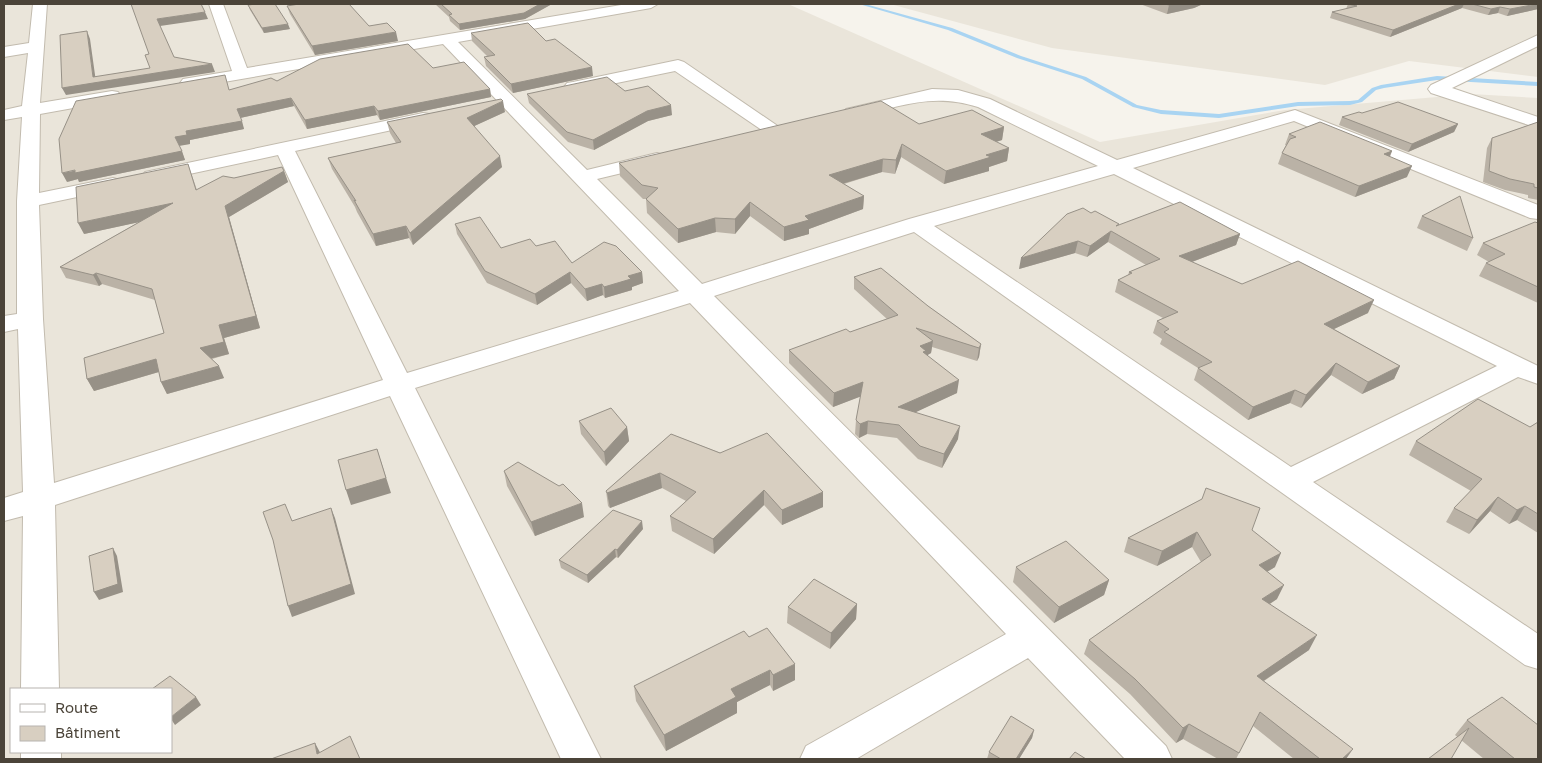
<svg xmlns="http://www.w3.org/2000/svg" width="1542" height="763" font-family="'Golos Text',sans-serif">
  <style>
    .residential { fill: #eae5da; fill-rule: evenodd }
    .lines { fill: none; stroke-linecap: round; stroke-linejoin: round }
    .stream { fill: #a9d4f2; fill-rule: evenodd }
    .street-casing { stroke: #c2bbae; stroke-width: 2 }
    .street { fill: #fff; fill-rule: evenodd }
    .wall { fill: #bab2a6 }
    .shaded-wall { fill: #979187 }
    .building { fill: #d8cfc1; stroke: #979187 }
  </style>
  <rect width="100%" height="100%" fill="#f6f3ec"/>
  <path class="residential" d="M4,4H788L1100,142L1285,110L1472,94L1538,98V759H4ZM11,689H171V752H11Z
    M890,4H1538V77L1409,61L1325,85L1052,48Z"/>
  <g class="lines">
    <path class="stream" d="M859,4H865L952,28L1021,56L1086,77L1137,105L1161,110L1219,114L1298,102L1350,101L1358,100L1372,88L1381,85L1437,76L1538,82V86L1437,80L1384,88L1376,90L1362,102L1350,105L1298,106L1219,118L1161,114L1133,107L1082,79L1017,58L948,30Z"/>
    <defs>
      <path id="street" d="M33,4H47L40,103L112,91L118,92L121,96L118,100L112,101L40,114L39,193L113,178L120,180L123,184L120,188L39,205L43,319L54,483L383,380L278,155L152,182L145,180L142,176L145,172L423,113L429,114L432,118L429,122L295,151L407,373L679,291L443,44L189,88L183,87L180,83L183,79L232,71L209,4H223L247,68L627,4H658L651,8L458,42L587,170L657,153L664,155L667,159L664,163L597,179L702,284L909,219L1098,166L978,107C931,92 898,107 852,118L846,117L843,113L846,109L932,89L958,90L990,99L1117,160L1295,110L1538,205V219L1530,218L1294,121L1133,168L1538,366V384L1518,377L1313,482L1538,634V669L1525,665L914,232L714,296L1166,746L1172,759H1125L1028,658L856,759H800L806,746L1006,634L690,303L415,388L601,759H561L390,396L55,505L59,689H21L23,516L4,521V498L23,492L18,329L4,332V316L17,314V201L22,117L4,120V110L22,106L28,53L4,57V47L29,43ZM1114,174L1497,366L1291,467L934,226Z
        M1538,35V46L1452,88L1538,117V128L1431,93L1428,89L1431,85Z
        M678,60L684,62L785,131L783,135H769L675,71L573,92L567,91L564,87L567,83L573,82Z
        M21,752H61V759H21Z"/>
    </defs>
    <use href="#street" class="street-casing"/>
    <use href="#street" class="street"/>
  </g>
  <path class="wall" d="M435,4H552L525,19L460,30L450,21L449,17Z
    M1140,4H1203L1194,8L1167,14Z
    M1348,4H1538V9L1507,16L1498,13L1488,15L1462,8L1390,37L1330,18L1332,12L1346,9Z
    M248,5L290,29L264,33L250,10Z
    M287,6L369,26L398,41L315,55L290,14Z
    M471,33L546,41L593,76L513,93L486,66L484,57H488L472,41Z
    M433,68L490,89L491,97L380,120L377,115L307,129L294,106L240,118L244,129L190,140V144L179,145L185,160L79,182L78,179L67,182L229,90L277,81Z
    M625,91L672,115L648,121L594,150L568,142L529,103L527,94Z
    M505,112L474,126L502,167L413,245L409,238L376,246L357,212L355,207L332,169L328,158L396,143L390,133L387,122Z
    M1362,113L1458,124L1454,132L1408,152L1339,125L1342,117Z
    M1538,122V200L1528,198V195L1505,190L1483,182L1487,148L1492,138Z
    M919,124L1004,127L1002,140L996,142L1009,148L1007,161L989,167V171L944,184L901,157L895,174L882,172L844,184L864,196L863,209L809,229V234L784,241L750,216L735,234L716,232L678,243L647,213L646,199H643L620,176L619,163Z
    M1289,134L1392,151L1390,157L1407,177L1355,197L1278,164L1282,153L1286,145H1285Z
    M188,164L197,190L234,178L284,171L288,182L229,217L260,328L224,338L229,354L212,359L224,378L167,394L161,382L159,372L94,391L87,379L164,333L155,300L102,284L99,286L66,278L60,267L139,222L84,234Z
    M1091,213L1119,225L1240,234L1236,245L1192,262L1242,284L1368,313L1334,329L1400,366L1394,379L1362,394L1331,375L1301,408L1290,403L1248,420L1194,380L1198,368L1160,344L1162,339L1153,333L1157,321L1163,318L1115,292L1118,280L1128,275L1129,272L1146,265L1108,242L1087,257L1075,253L1019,269Z
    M1422,216L1473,238L1467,251L1417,228Z
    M1538,223V303L1479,276L1486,263L1489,262L1477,255L1483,243Z
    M455,224L501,248L536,246L572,263L642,272L643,283L632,287V290L605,298L603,295L587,301L571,283L537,305L487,283L457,234Z
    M854,277L928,306L981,344L979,357L977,361L932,347L931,353L927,355L957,393L915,412L958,439L942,468L918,459L897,438L867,434L859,438L855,434L856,420L861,396L833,407L789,363V350L850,332L887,319L854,289Z
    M579,421L627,427L629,441L606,466L581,434Z
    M1538,422V533L1517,520L1509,524L1490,511L1469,534L1446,522L1454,508L1471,491L1409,455L1416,441L1530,427Z
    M671,434L823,492V507L782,525L764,505L714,554L672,531L670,516L686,501L662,488L610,508L608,506L606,491Z
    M504,471L584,517L535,536L507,486Z
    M1202,499L1252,530L1275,567L1267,572L1277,599L1270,604L1309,650L1264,681L1346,759H1294L1253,726L1236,759H1218L1183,739L1176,743L1130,694L1084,654L1089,640L1201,562L1192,547L1157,566L1124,552L1128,538Z
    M643,529L618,558L616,557L588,583L561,568L559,560Z
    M1016,567L1109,580L1104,595L1054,623L1013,582Z
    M857,604L856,619L830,649L787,623L788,607Z
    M749,637L795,664V680L773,691L770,685L737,702V713L666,751L636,701L634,686Z
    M1467,720L1538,759H1484L1455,735Z
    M1034,730L1032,738L1019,759H987L989,752Z"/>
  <path class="shaded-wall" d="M540,4H552L525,19L460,30L459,24Z
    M1176,4H1203L1194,8L1167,14L1169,5Z
    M1459,4H1464L1462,8L1390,37L1393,30Z
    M1538,4V9L1507,16L1510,9Z
    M1500,7L1498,13L1488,15L1491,9Z
    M205,12L208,19L160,26L157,19Z
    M288,24L290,29L264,33L262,28Z
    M87,31L90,39L96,82L212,64L215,72L66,95L62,88L93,77Z
    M396,32L398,41L315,55L312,46Z
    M592,67L593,76L513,93L511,84Z
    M490,89L491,97L380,120L378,111Z
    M291,98L294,106L240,118L237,109Z
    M503,101L505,112L470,128L467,118Z
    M671,105L672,115L648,121L594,150L593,140L647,111Z
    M374,106L377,115L307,129L305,120Z
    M242,121L244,129L190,140V144L179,146L175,137L186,131Z
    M1458,124L1454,132L1408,152L1412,144Z
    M1004,127L1002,140L979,147L981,134Z
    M902,144L901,157L895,174L896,160Z
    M1009,148L1007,161L989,167V171L944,184L946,171L986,155Z
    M182,151L185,160L79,182L78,179L67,182L62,173Z
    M1392,151L1387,161L1384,154Z
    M500,156L502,167L413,245L410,233Z
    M883,159L882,172L828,188L829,175Z
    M1412,166L1407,177L1355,197L1359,186Z
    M284,171L288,182L229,217L260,328L224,338L229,354L205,360L200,348L225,206Z
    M864,196L863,209L809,229V234L784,241V227L805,216Z
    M750,202V216L735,234V219Z
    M173,203L177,214L84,234L78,223Z
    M715,218L716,232L678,243V229Z
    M406,226L409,238L376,246L373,234Z
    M1111,231L1108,242L1087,257L1090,246Z
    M1240,234L1236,245L1176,268L1179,256Z
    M1078,241L1075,253L1019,269L1021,258Z
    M570,272L571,283L537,305L535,294Z
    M642,272L643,283L632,287V290L605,298L604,287L628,276Z
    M96,273L102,284L99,286L93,275Z
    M602,284L603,295L587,301L585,289Z
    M1374,300L1368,313L1319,336L1324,324Z
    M933,341L931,353L926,356L921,365L920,346Z
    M981,344L979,357L977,361L979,348Z
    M156,359L162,371L94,391L87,379Z
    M1336,363L1331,375L1301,408L1306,395Z
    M219,366L224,378L167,394L161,382Z
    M1400,366L1394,379L1362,394L1368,382Z
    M959,380L957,393L897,421L898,407Z
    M863,382L862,396L833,407L834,393Z
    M1295,390L1290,403L1248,420L1253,407Z
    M868,421L867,434L859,438L860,424Z
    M960,426L958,439L942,468L944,454Z
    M627,427L629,441L606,466L604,452Z
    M377,449L391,493L351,505L346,490Z
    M660,473L662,488L610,508L607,493Z
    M764,490V505L714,554L713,539Z
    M823,492V507L782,525V510Z
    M1498,497L1490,511L1469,534L1477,520Z
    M582,503L584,517L535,536L531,522Z
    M1525,506L1517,520L1509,524L1517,510Z
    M331,508L335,518L355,594L292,617L288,606Z
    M642,521L643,529L618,558L617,550Z
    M1197,532L1192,547L1157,566L1162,551Z
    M113,548L117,556L123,592L99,600L94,592Z
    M615,549L616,557L588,583L587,575Z
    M1281,553L1275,567L1253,580L1259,565Z
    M1109,580L1104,595L1054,623L1059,607Z
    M1284,585L1277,599L1255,613L1262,599Z
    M857,604L856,619L830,649L831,633Z
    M1317,635L1309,650L1250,690L1257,676Z
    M795,664V680L773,691V675Z
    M770,670V685L737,702V713L666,751L664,735L731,689Z
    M196,697L201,705L175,725L171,719V717Z
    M1189,724L1183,739L1176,743L1183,728Z
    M1034,730L1032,738L1019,759H1016Z
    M315,743L323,758L317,754Z
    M1353,749L1346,759H1342Z"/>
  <path class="building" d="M131,4H201L205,12L157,19L174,57L212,64L62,88L60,35L87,31L93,77L150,68L145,55L149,54Z
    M256,4H275L288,24L262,28L248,5Z
    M299,4H349L369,26L387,23L396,32L312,46L287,6Z
    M441,4H540L524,13L459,24L449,15L452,14Z
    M1165,4H1176L1169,5Z
    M1348,4H1459L1393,30L1332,12L1357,6Z
    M1472,4H1537L1510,9L1500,7L1491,9Z
    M528,23L546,41L555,39L592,67L511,84L484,57L495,55L471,33Z
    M408,44L433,68L464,62L490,89L378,111L374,106L305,120L291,98L237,109L242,121L186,131L187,135L175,137L182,151L75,173V170L62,173L59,139L76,101L225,75L229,90L271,78L277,81L320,59Z
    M607,77L625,91L648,86L671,105L647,111L593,140L567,132L527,94Z
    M501,99L503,101L467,118L500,156L410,233L406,226L373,234L354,200L356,201L328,158L401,142L387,122Z
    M881,101L919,124L972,110L1004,127L981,134L1009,148L986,155L991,157L946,171L902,144L896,160L883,159L829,175L864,196L805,216L809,220L784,227L750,202L735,219L715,218L678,229L646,199L658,188L642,185L619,163Z
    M1398,102L1458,124L1412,144L1342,117L1359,112L1362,113Z
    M1320,122L1392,151L1384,154L1412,166L1359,186L1282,153L1290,139L1296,137L1289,134Z
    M1538,122V188L1534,187V184L1510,179L1489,171L1492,138Z
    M188,164L196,190L223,176L234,178L282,167L284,171L225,206L256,316L219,325L224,342L200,348L219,366L161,382L156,359L87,379L84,358L164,333L152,289L96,273L93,275L60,267L173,203L78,223L76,187Z
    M1460,196L1473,238L1422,216Z
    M1180,202L1240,234L1179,256L1242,284L1298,261L1374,300L1324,324L1400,366L1368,382L1336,363L1306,395L1295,390L1253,407L1198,368L1212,362L1164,332L1169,329L1157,321L1178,312L1118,280L1132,273L1129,272L1160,259L1111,231L1090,246L1078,241L1021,258L1067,214L1083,208L1091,213L1095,211L1119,224L1116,226Z
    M480,217L501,248L530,239L536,246L555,241L572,263L604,242L616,246L642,272L628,276L631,279L604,287L602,284L585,289L570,272L535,294L485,271L455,224Z
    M1535,222L1538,223V287L1486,263L1505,254L1483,243Z
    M881,268L928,306L981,344L979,348L916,328L933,341L920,346L926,351L923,352L959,380L898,407L960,426L944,454L920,446L899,425L868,421L860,424L856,420L863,382L834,393L789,350L846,329L850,332L898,315L854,277Z
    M1478,399L1530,427L1538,422V514L1525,506L1517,510L1498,497L1477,520L1454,508L1482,479L1416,441Z
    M611,408L627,427L604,452L579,421Z
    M767,433L823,492L782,510L764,490L713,539L670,516L696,492L660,473L607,493L606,491L671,434L720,453Z
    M377,449L386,478L346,490L338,460Z
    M518,462L559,486L563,484L582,503L531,522L504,471Z
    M1206,488L1260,508L1252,530L1281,553L1259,565L1284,585L1262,599L1317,635L1257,676L1353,749L1342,759H1320L1260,712L1239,753L1189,724L1183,728L1135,679L1089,640L1211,555L1197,532L1162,551L1128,538L1202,499Z
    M285,504L292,521L331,508L351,584L288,606L273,540L263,512Z
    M613,510L642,521L617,550L615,549L587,575L559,560Z
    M1066,541L1109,580L1059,607L1016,567Z
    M113,548L118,584L94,592L89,556Z
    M814,579L857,604L831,633L788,607Z
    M767,628L795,664L773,675L770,670L731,689L736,697L664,735L634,686L744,631L749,637Z
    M170,676L196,697L171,717V689H152Z
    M1502,697L1538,725V759H1515L1467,720Z
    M1011,716L1034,730L1016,759H1001L989,752Z
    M1469,728L1451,759H1428Z
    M350,736L360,759H271L315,743L317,754Z
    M1075,752L1086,759H1069Z"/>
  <rect width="1542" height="763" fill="none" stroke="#4b4439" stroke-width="10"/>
  <rect x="10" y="688" width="162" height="65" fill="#ffffff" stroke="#b7b4b0"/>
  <rect x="20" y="704" width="25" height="8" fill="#ffffff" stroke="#b7b4b0"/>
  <text x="55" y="713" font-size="15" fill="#4b4439">Route</text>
  <rect x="20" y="726" width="25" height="15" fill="#d8cfc1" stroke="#b7b4b0"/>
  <text x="55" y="738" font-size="15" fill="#4b4439">Bâtiment</text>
</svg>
